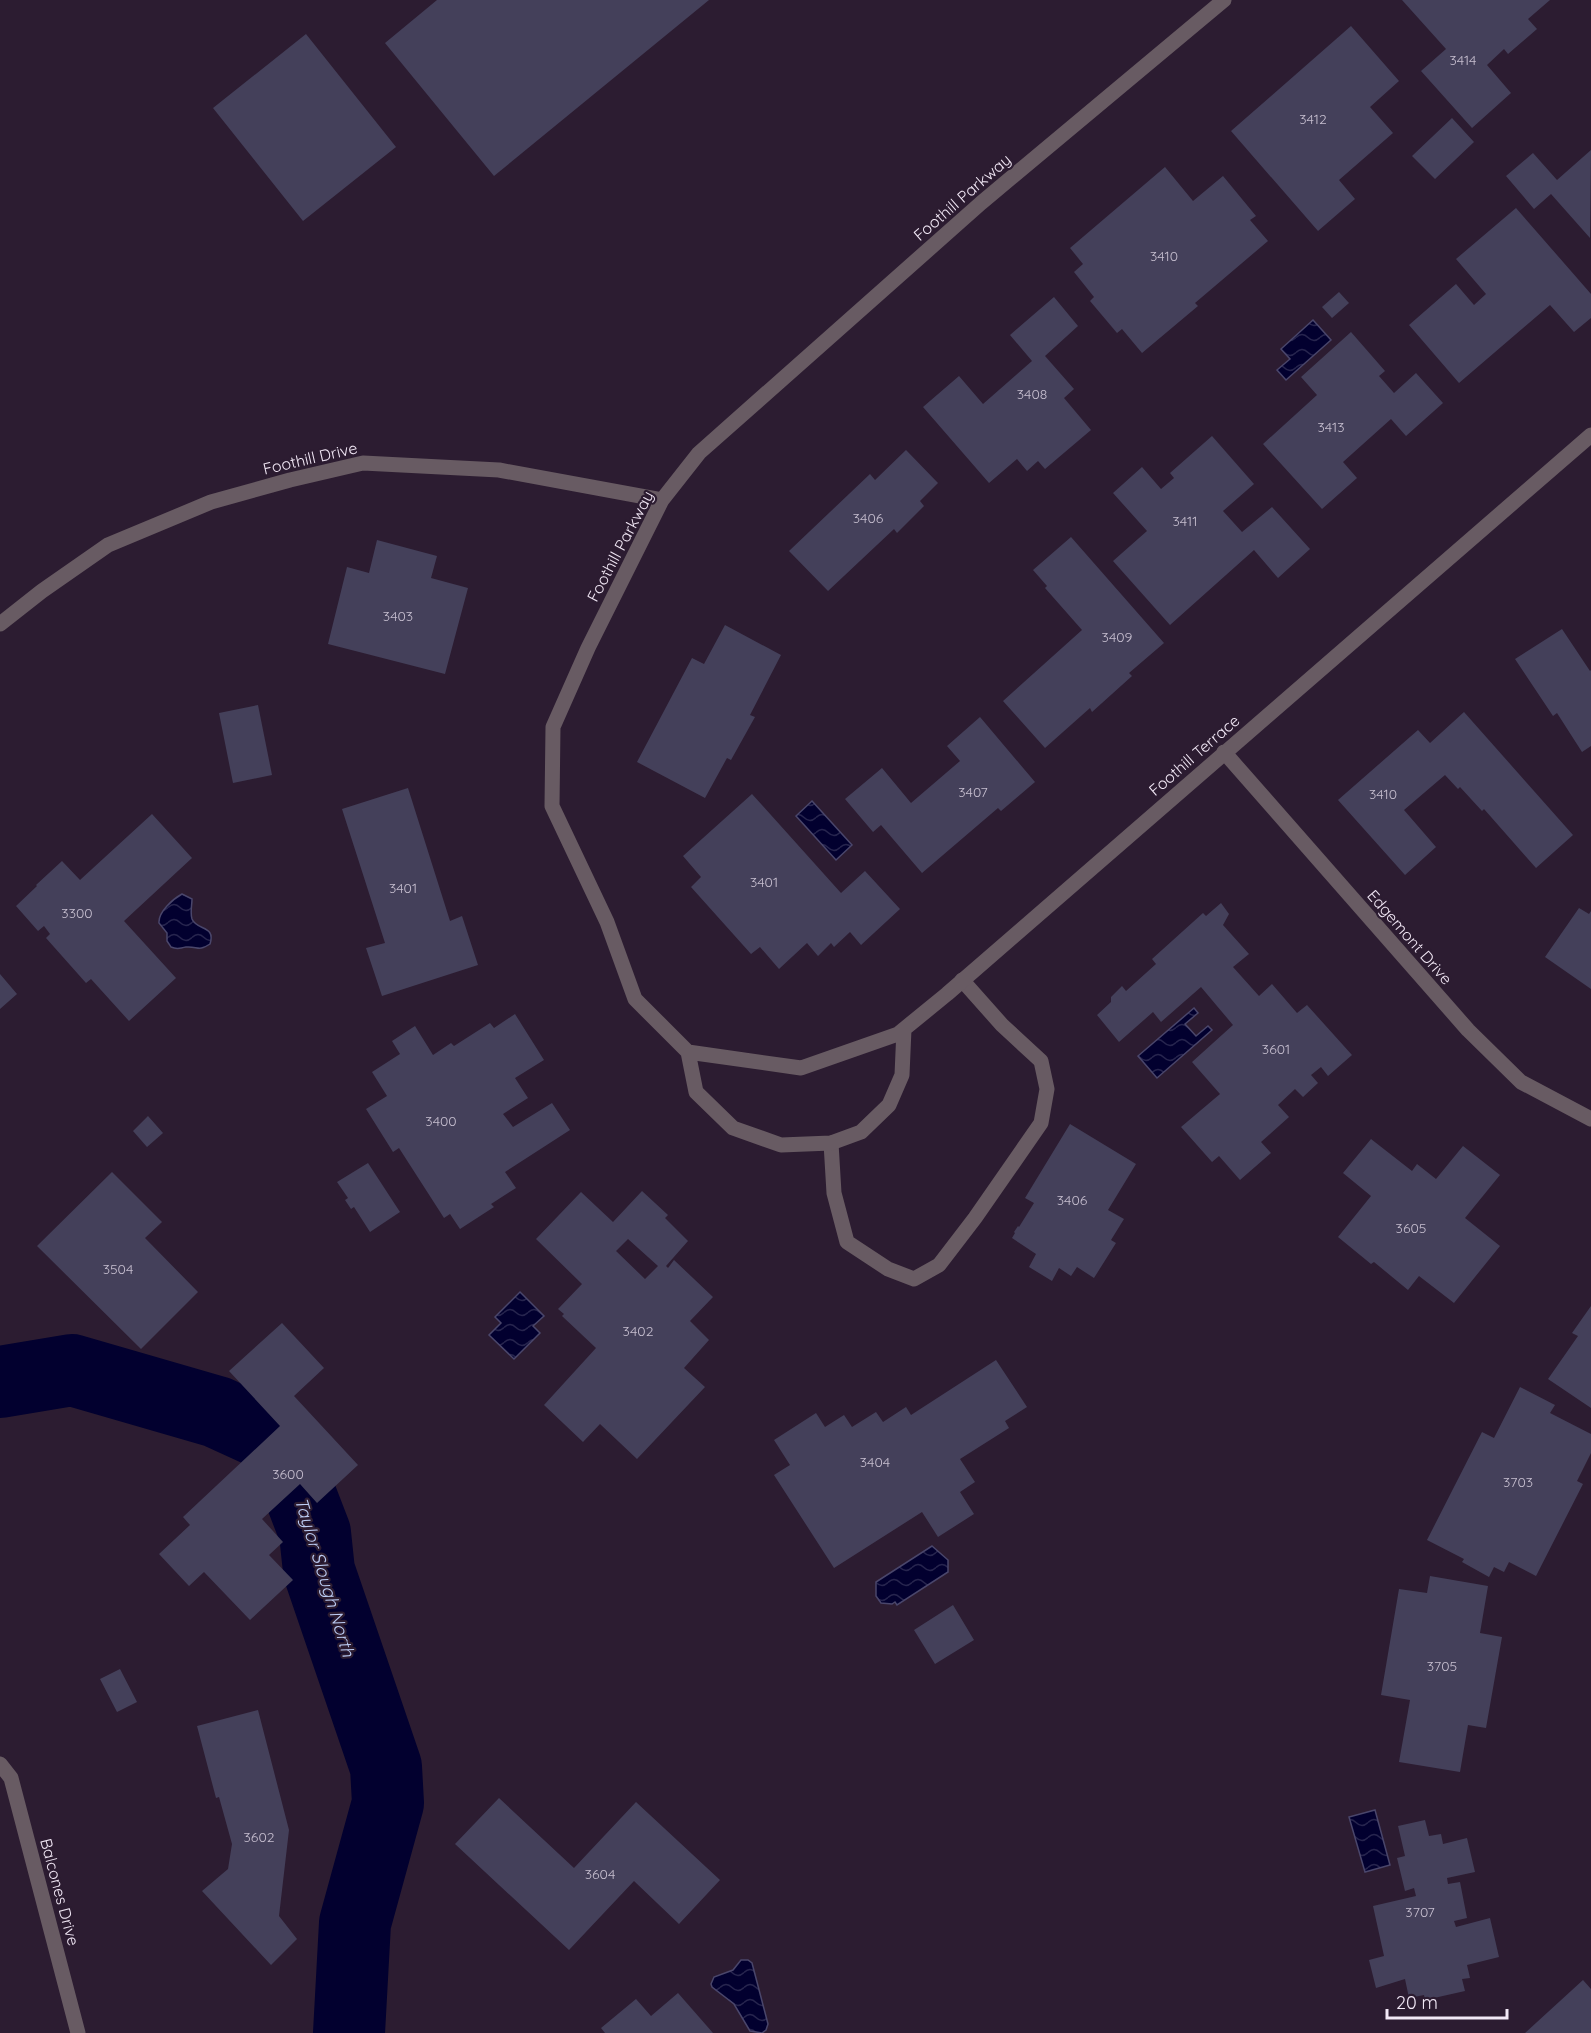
<svg xmlns="http://www.w3.org/2000/svg" width="1591" height="2033" font-family="Quicksand,sans-serif">
  <style>
    .water { fill: url(#water-waves); stroke: #4a466b; stroke-width: 1.5 }
    .lines { fill: none; stroke-linecap: round; stroke-linejoin: round }
    .river { stroke: #02002f; stroke-width: 72 }
    .building { fill: #44405a; fill-rule: evenodd }
    .service { stroke: #685b63; stroke-width: 15 }
    .minor { stroke: #685b63; stroke-width: 15 }
    .tertiary { stroke: #685b63; stroke-width: 15 }
    .labels { text-anchor: middle; dominant-baseline: central; stroke-width: 4.5; stroke-linejoin: round; paint-order: stroke }
    .number-label { font-size: 14px; fill: #c6becf }
    .street-label { font-size: 16px; fill: #f2e8f6; stroke: #2c1c31 }
    .water-label { font-size: 18px; font-style: italic; fill: #bcccf4; stroke: #2c1c31 }
  </style>
  <defs>
    <pattern id="water-waves" width="16" height="10" patternUnits="userSpaceOnUse" patternTransform="scale(1.5)"><rect width="16" height="10" fill="#02002f"/><path d="M0 5q4-4 8 0t8 0" fill="none" stroke="#27254e"/></pattern>
  </defs>
  <rect width="100%" height="100%" fill="#2c1c31"/>
  <path class="water" d="M1313,320L1331,340L1286,380L1277,370L1290,359L1281,349Z
    M812,801L852,845L836,860L796,816Z
    M182,894L192,899C192,905 190,913 192,919C197,931 216,925 210,944C198,952 198,946 186,947C179,948 178,950 171,947L167,941V933L159,923C158,912 173,899 182,894Z
    M1194,1008L1198,1013L1185,1024L1196,1036L1208,1026L1212,1030L1157,1078L1138,1056Z
    M520,1292L544,1316L533,1326L540,1333L514,1359L489,1335L501,1323L495,1317Z
    M932,1546L948,1560V1572L897,1605L895,1602L892,1604L881,1603L876,1596V1582Z
    M1375,1810L1390,1865L1365,1872L1349,1817Z
    M741,1960H748L752,1963L768,2024L766,2030L762,2033L750,2031L734,2004L712,1987L711,1984L714,1977L733,1970Z"/>
  <g class="lines">
    <path class="river" d="M0,1382L72,1370L217,1412L263,1433L288,1463L315,1533L319,1571L386,1767L388,1803L355,1923L349,2033"/>
  </g>
  <path class="building" d="M437,0H709L494,176L385,43Z
    M1402,0H1550L1528,19L1537,29L1508,54L1504,49L1487,65L1511,93L1472,128L1421,71L1446,49Z
    M1351,26L1399,81L1370,107L1393,133L1339,180L1355,199L1318,231L1231,131Z
    M306,34L396,147L303,221L213,108Z
    M1452,118L1474,142L1435,179L1412,156Z
    M1591,150L1590,238L1551,194L1534,209L1506,176L1533,153L1557,180Z
    M1165,167L1193,201L1223,176L1256,216L1250,220L1268,241L1195,303L1198,306L1142,353L1122,329L1117,333L1090,301L1094,297L1074,272L1083,264L1070,248Z
    M1516,208L1591,294V318L1574,332L1550,305L1459,383L1409,325L1456,284L1474,305L1486,294L1456,259Z
    M1339,292L1349,303L1332,318L1322,307Z
    M1054,297L1078,326L1045,356L1074,389L1064,398L1091,430L1045,469L1038,461L1027,471L1017,459L989,483L923,407L959,376L983,404L1032,361L1010,335Z
    M1351,332L1385,371L1379,376L1394,393L1416,373L1443,403L1406,436L1391,419L1343,462L1357,478L1322,509L1263,444L1317,395L1301,377Z
    M1212,436L1254,484L1223,511L1242,532L1272,507L1310,549L1278,578L1254,550L1170,625L1113,561L1147,531L1113,493L1142,467L1161,489L1174,478L1170,473Z
    M906,450L938,483L920,501L924,506L897,533L894,529L828,591L789,551L870,474L875,480Z
    M1071,537L1164,643L1129,673L1132,676L1092,712L1090,708L1045,748L1003,701L1082,630L1045,588L1047,586L1033,570Z
    M377,540L437,556L431,578L468,588L445,674L328,644L347,567L369,573Z
    M725,625L781,655L750,715L755,717L731,760L727,758L705,798L637,762L692,658L704,664Z
    M1562,629L1590,671L1591,670V746L1582,752L1557,713L1553,716L1515,659Z
    M258,705L272,775L233,783L219,713Z
    M1464,712L1573,835L1536,868L1484,809L1482,811L1460,787L1458,789L1445,775L1404,810L1436,847L1405,875L1338,800L1418,730L1430,743Z
    M980,717L1035,782L1001,811L998,808L922,873L881,825L873,832L845,799L882,768L911,803L960,761L947,746Z
    M408,788L450,921L462,916L478,965L382,996L366,948L385,943L342,809Z
    M752,794L841,893L865,871L900,909L861,945L850,932L834,947L831,943L818,956L807,943L779,969L760,947L751,954L691,887L701,877L683,856Z
    M152,814L192,858L124,921L176,978L129,1021L91,979L86,983L46,938L50,934L44,926L38,931L16,906L37,886L36,885L62,861L80,880Z
    M1221,903L1229,914L1223,925L1249,954L1233,967L1259,996L1272,984L1297,1013L1307,1005L1352,1055L1328,1076L1321,1067L1311,1075L1318,1083L1303,1097L1295,1089L1278,1105L1289,1117L1261,1142L1271,1153L1240,1180L1219,1156L1212,1162L1181,1127L1220,1094L1192,1062L1233,1025L1201,987L1161,1022L1153,1012L1119,1042L1097,1015L1111,1002V997L1122,986L1126,991L1156,964L1152,959L1203,913L1206,916Z
    M1579,908L1589,914L1591,911V989L1545,957Z
    M0,974L17,994L0,1009Z
    M515,1014L544,1060L515,1078L528,1098L503,1114L513,1127L552,1103L570,1130L505,1172L516,1188L491,1204L494,1207L460,1229L450,1214L444,1218L399,1148L393,1152L366,1109L387,1096L372,1072L400,1054L392,1041L415,1026L433,1055L451,1043L454,1046L490,1023L494,1028Z
    M148,1116L163,1133L147,1147L133,1131Z
    M1070,1124L1136,1164L1108,1210L1124,1219L1111,1240L1116,1243L1094,1278L1077,1267L1071,1276L1059,1268L1052,1281L1029,1267L1036,1254L1012,1238L1015,1233L1014,1232L1018,1226L1019,1227L1034,1203L1025,1198Z
    M1371,1139L1412,1171L1417,1164L1436,1179L1463,1146L1500,1175L1465,1218L1500,1246L1454,1303L1419,1276L1408,1290L1374,1262L1371,1264L1338,1237L1371,1196L1343,1173Z
    M368,1163L400,1212L370,1232L354,1207L351,1209L345,1200L348,1198L337,1182Z
    M112,1172L162,1222L145,1238L198,1292L141,1349L37,1246Z
    M642,1191L668,1215L665,1218L688,1241L666,1266L668,1268L674,1260L713,1297L690,1321L709,1340L684,1368L705,1387L637,1459L600,1424L583,1442L544,1405L596,1348L562,1316L564,1314L558,1309L582,1284L536,1239L581,1192L613,1222ZM628,1239L658,1266L645,1279L616,1251Z
    M1591,1306V1408L1548,1379L1578,1336L1572,1333Z
    M282,1323L324,1368L294,1396L358,1465L317,1503L300,1484L262,1519L283,1542L269,1555L293,1580L250,1620L204,1572L189,1586L159,1554L190,1525L183,1517L280,1426L229,1371Z
    M996,1360L1027,1407L1005,1421L1009,1428L960,1459L975,1482L960,1492L974,1514L938,1537L922,1512L834,1568L774,1475L790,1465L774,1440L816,1413L825,1427L844,1415L852,1427L876,1412L883,1422L906,1407L911,1415Z
    M1520,1387L1555,1405L1550,1413L1591,1434V1453L1577,1481L1583,1484L1536,1576L1509,1562L1504,1572L1494,1567L1489,1577L1462,1562L1464,1559L1427,1540L1482,1432L1494,1438Z
    M1430,1576L1488,1586L1480,1633L1502,1637L1486,1728L1468,1725L1460,1772L1399,1762L1410,1700L1381,1695L1399,1589L1427,1593Z
    M953,1605L974,1640L935,1664L914,1630Z
    M120,1669L137,1702L117,1712L100,1679Z
    M258,1710L289,1830L279,1916L297,1939L271,1965L202,1891L228,1869L232,1844L219,1797L216,1798L197,1726Z
    M499,1798L574,1868L636,1802L720,1880L679,1924L634,1881L569,1950L455,1844Z
    M1425,1820L1429,1836L1441,1834L1443,1844L1467,1838L1475,1872L1447,1878L1448,1884L1460,1882L1467,1918L1454,1921L1456,1927L1490,1918L1499,1957L1467,1965L1470,1978L1462,1979L1465,1991L1425,2000L1424,1995L1409,1998L1405,1979L1376,1988L1369,1960L1384,1956L1373,1906L1416,1896L1414,1888L1405,1891L1397,1858L1405,1856L1398,1826Z
    M1583,1980L1591,1989V2033H1525Z
    M678,1993L713,2033H605L601,2028L636,1999L651,2016Z"/>
  <g class="lines">
    <path class="service" d="M831,1143L834,1193L847,1242L888,1269L914,1279L939,1265L975,1218L1041,1123L1047,1089L1041,1061L1002,1025L962,980"/>
    <path class="minor" d="M1224,0L981,203L699,453L662,500L588,648L553,727L552,806L607,922L635,999L688,1052L801,1068L898,1034L947,994L1591,435
      M0,624L42,591L108,545L211,502L290,480L363,463L499,470L662,500
      M1224,752L1468,1030L1521,1082L1591,1119
      M688,1052L696,1092L733,1128L781,1145L831,1143L861,1132L889,1105L902,1075L904,1029"/>
    <path class="tertiary" d="M0,1764L11,1778L78,2033"/>
  </g>
  <g class="labels">
    <g class="number-label">
      <text x="1463" y="60">3414</text>
      <text x="1313" y="119">3412</text>
      <text x="1164" y="256">3410</text>
      <text x="1032" y="394">3408</text>
      <text x="1331" y="427">3413</text>
      <text x="868" y="518">3406</text>
      <text x="1185" y="521">3411</text>
      <text x="398" y="616">3403</text>
      <text x="1117" y="637">3409</text>
      <text x="973" y="792">3407</text>
      <text x="1383" y="794">3410</text>
      <text x="764" y="882">3401</text>
      <text x="403" y="888">3401</text>
      <text x="77" y="913">3300</text>
      <text x="1276" y="1049">3601</text>
      <text x="441" y="1121">3400</text>
      <text x="1072" y="1200">3406</text>
      <text x="1411" y="1228">3605</text>
      <text x="118" y="1269">3504</text>
      <text x="638" y="1331">3402</text>
      <text x="875" y="1462">3404</text>
      <text x="288" y="1474">3600</text>
      <text x="1518" y="1482">3703</text>
      <text x="1442" y="1666">3705</text>
      <text x="259" y="1837">3602</text>
      <text x="600" y="1874">3604</text>
      <text x="1420" y="1912">3707</text>
    </g>
    <g class="street-label">
      <text transform="translate(962 197) rotate(-41)">Foothill Parkway</text>
      <text transform="translate(310 458) rotate(-13)">Foothill Drive</text>
      <text transform="translate(620 546) rotate(-62)">Foothill Parkway</text>
      <text transform="translate(1194 755) rotate(-41)">Foothill Terrace</text>
      <text transform="translate(1410 937) rotate(49)">Edgemont Drive</text>
      <text transform="translate(60 1892) rotate(75)">Balcones Drive</text>
    </g>
    <g class="water-label">
      <text transform="translate(325 1577) rotate(73)">Taylor Slough North</text>
    </g>
  </g>
  <path d="M1387 2009v9h120v-9" fill="none" stroke="#f2e8f6" stroke-width="3"/>
  <text x="1396" y="2009" font-size="18" fill="#f2e8f6" stroke="#2c1c31" stroke-width="4.5" paint-order="stroke">20 m</text>
</svg>
